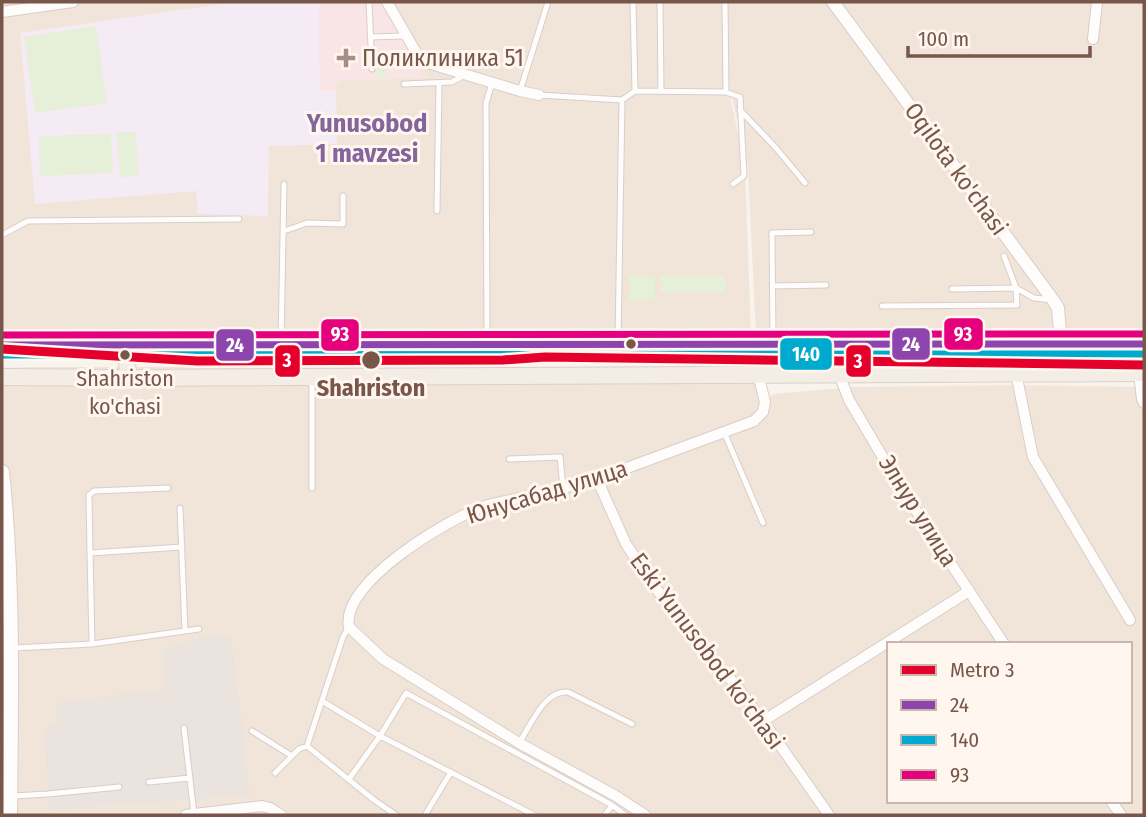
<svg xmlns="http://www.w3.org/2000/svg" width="1146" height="817" font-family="'Fira Sans Condensed',sans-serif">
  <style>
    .residential { fill: #f1e5da; fill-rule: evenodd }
    .industrial { fill: #ebe3dd }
    .education { fill: #f4ebf4 }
    .medical { fill: #fae5e6 }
    .green { fill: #e6efd7 }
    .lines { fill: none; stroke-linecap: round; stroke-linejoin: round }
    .service-casing { stroke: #d7cec9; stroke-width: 7 }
    .minor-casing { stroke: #d7cec9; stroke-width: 12 }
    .tertiary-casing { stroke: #d7cec9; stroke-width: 14 }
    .secondary-casing { stroke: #d8cec8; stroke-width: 16 }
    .primary-casing { stroke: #dad0ca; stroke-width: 18 }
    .service { stroke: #fefdfc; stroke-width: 5 }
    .minor { stroke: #fefdfc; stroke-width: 10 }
    .tertiary { stroke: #fefdfc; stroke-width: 12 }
    .secondary { stroke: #fefdfc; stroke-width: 14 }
    .primary { stroke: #f3ede6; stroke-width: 16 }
    .bus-1-casing { stroke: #fff7ef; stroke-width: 12 }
    .bus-2-casing { stroke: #fff7ef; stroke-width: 12 }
    .bus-3-casing { stroke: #fff7ef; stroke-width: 12 }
    .bus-1 { stroke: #8e44ad; stroke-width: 7 }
    .bus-2 { stroke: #00a9ce; stroke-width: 7 }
    .bus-3 { stroke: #e5007d; stroke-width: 7 }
    .metro-1-casing { stroke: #fff7ef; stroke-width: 14 }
    .metro-1 { stroke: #e4002b; stroke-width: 9 }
    .poi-dot { fill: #a58e83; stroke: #fff7ef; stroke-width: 2.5 }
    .bus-dot { fill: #78574a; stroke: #fff7ef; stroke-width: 2.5 }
    .labels { text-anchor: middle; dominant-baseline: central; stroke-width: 6; stroke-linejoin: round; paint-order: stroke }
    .bus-label { font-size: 22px; fill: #78574a; stroke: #fff7ef }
    .poi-label { font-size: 24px; fill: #78574a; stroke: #fff7ef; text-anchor: start }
    .street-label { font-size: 24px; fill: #78574a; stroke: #fff7ef }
    .stop-label { font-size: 24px; font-weight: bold; fill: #78574a; stroke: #fff7ef }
    .neighbourhood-label { font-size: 26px; font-weight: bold; fill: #85669c; stroke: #fff7ef }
    .line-badge { stroke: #fff7ef; stroke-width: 2.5 }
    .badge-label { font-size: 19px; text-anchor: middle; font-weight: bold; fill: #fff }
  </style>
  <rect width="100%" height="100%" fill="#f8f3ed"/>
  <path class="residential" d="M2,2H725L723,62L745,168L751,336L2,332Z
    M727,2H1144V328L756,336L748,168L724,62Z
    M32,367H556L759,369L767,399L774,394L851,387L1016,385L1144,387V815H2V368ZM889,644H1130V801H889Z"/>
  <path class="industrial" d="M231,635L250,795L49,810L44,727L58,725L56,703L166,689L161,650L200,638Z"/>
  <path class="education" d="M236,2H319L320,91H336L337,144L269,146L268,216L198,214L196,191L35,204L20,33Z"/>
  <path class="medical" d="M319,2H380L426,78L337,81L336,91H320Z"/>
  <path class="green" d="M96,26L107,103L35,113L24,37Z
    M376,51H385L386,78H377Z
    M117,132H136L138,176L120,177Z
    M111,134L113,173L40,176L39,136Z
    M629,276H655V300H629Z
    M660,276H725V292H661Z"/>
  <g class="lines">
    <defs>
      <path id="service" d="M369,2L372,69
        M633,2L635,91
        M660,2L661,91
        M725,2L726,92
        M370,37L405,36
        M404,84L452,82L465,75
        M520,91L548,2
        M539,95L622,100L635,91L726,92L740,97L744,176L733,184
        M740,110L776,148L805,183
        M437,211L439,83
        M284,231L307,223L343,224V196
        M2,235L28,221L239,219
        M772,286L826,285
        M952,289L1016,288L1034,298L1052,300
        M882,306L1017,305L1016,288L1004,256
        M487,341L486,103L492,83
        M618,341L622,100
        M773,341L772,233L811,232
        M281,342L284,184
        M724,432L763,523
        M509,459L560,457L563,488
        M312,488V380
        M180,508L185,631
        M90,553L89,495L94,491L168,488
        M92,644L90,553L182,547
        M14,648L92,644L199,629
        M322,701L380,736L349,779
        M184,728L194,814
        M252,731L292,756
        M519,743C531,725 544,690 568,692L632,724
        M307,746L343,637L349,627
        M275,773L299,749L307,746L374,800L396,815
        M149,782L190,778
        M13,796L48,794L119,787
        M425,815L451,772
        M534,815L380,736L406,693L612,805
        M605,815L612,805L625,815"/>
      <path id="minor" d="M387,2L421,61L520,91L539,95
        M2,12L73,2
        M1093,39L1097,2
        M1016,373L1033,457L1130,620
        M1139,373L1142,399L1144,403
        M839,374L849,400L901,488L1004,644
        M597,479L626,544L651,582L705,652L734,683L763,721L829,815
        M763,721L969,591
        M1111,801L1121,815
        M186,815L262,806L270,808L281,815
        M645,815L614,795L519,743L383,659L349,627C340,583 447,520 482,507C494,503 507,501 519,498C545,492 571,487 597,479L754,421L763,412L765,402L758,374"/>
      <path id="tertiary" d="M833,2L1053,300L1058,308L1061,344"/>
      <path id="secondary" d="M2,472C14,586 11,701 10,815"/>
      <path id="primary" d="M2,345L1144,344
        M126,345L128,378
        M2,377L125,378L1144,373"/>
    </defs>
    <use href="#service" class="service-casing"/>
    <use href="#minor" class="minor-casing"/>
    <use href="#tertiary" class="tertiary-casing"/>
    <use href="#secondary" class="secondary-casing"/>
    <use href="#primary" class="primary-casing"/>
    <use href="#service" class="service"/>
    <use href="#minor" class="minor"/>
    <use href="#tertiary" class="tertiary"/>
    <use href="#secondary" class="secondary"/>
    <use href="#primary" class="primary"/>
    <defs>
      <path id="bus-1" d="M2,345L1144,344"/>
      <path id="bus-2" d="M2,355L1144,354"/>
      <path id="bus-3" d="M2,335L1144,334"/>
    </defs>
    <use href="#bus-1" class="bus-1-casing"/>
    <use href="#bus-2" class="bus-2-casing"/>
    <use href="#bus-3" class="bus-3-casing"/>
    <use href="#bus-1" class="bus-1"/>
    <use href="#bus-2" class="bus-2"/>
    <use href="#bus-3" class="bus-3"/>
    <defs>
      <path id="metro-1" d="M2,349L197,361L503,360L545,357L1144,365"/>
    </defs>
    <use href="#metro-1" class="metro-1-casing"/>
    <use href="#metro-1" class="metro-1"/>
  </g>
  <path class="poi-dot" d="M342.5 47.5h7v7h7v7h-7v7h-7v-7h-7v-7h7z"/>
  <g class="bus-dot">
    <circle cx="631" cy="344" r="6"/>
    <circle cx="125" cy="355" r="6"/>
    <circle cx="371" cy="360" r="10"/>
  </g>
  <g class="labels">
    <g class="bus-label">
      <text x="125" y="378">Shahriston<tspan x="125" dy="28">ko'chasi</tspan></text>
    </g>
    <g class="poi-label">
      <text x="362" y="58">Поликлиника 51</text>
    </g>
    <g class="street-label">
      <text transform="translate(956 169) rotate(54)">Oqilota ko'chasi</text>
      <text transform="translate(547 492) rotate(-17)">Юнусабад улица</text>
      <text transform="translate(918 511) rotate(58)">Элнур улица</text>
      <text transform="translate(707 651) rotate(53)">Eski Yunusobod ko'chasi</text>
    </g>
    <g class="stop-label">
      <text x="371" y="388">Shahriston</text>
    </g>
    <g class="neighbourhood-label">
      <text x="367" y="123">Yunusobod<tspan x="367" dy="30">1 mavzesi</tspan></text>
    </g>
  </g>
  <g class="line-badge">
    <rect x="943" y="317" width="41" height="34" rx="7" fill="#e5007d"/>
    <rect x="320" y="318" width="40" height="34" rx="7" fill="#e5007d"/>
    <rect x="891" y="327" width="40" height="34" rx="7" fill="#8e44ad"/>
    <rect x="215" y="328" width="40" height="34" rx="7" fill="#8e44ad"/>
    <rect x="779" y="337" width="54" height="34" rx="7" fill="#00a9ce"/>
    <rect x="274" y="344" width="27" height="34" rx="7" fill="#e4002b"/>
    <rect x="845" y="344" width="27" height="34" rx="7" fill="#e4002b"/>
  </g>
  <g class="badge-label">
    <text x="963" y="341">93</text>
    <text x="340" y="341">93</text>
    <text x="911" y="351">24</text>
    <text x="235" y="352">24</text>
    <text x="806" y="361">140</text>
    <text x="287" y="367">3</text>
    <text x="858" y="368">3</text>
  </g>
  <rect width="1146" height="817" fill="none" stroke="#78574a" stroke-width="7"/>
  <rect x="887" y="642" width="245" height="161" fill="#fff7ef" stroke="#c9b7ad" stroke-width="2"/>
  <rect x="901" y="665" width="35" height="10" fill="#e4002b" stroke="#c9b7ad" stroke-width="2"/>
  <text x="950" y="677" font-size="21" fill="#78574a">Metro 3</text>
  <rect x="901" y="700" width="35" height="10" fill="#8e44ad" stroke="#c9b7ad" stroke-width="2"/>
  <text x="950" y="712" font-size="21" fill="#78574a">24</text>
  <rect x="901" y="735" width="35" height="10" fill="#00a9ce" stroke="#c9b7ad" stroke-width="2"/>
  <text x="950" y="747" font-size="21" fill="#78574a">140</text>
  <rect x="901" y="770" width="35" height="10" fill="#e5007d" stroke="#c9b7ad" stroke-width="2"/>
  <text x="950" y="782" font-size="21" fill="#78574a">93</text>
  <path d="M908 46v10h182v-10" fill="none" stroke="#78574a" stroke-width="3.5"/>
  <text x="918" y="46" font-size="21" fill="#78574a" stroke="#fff7ef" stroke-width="5" paint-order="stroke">100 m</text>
</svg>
